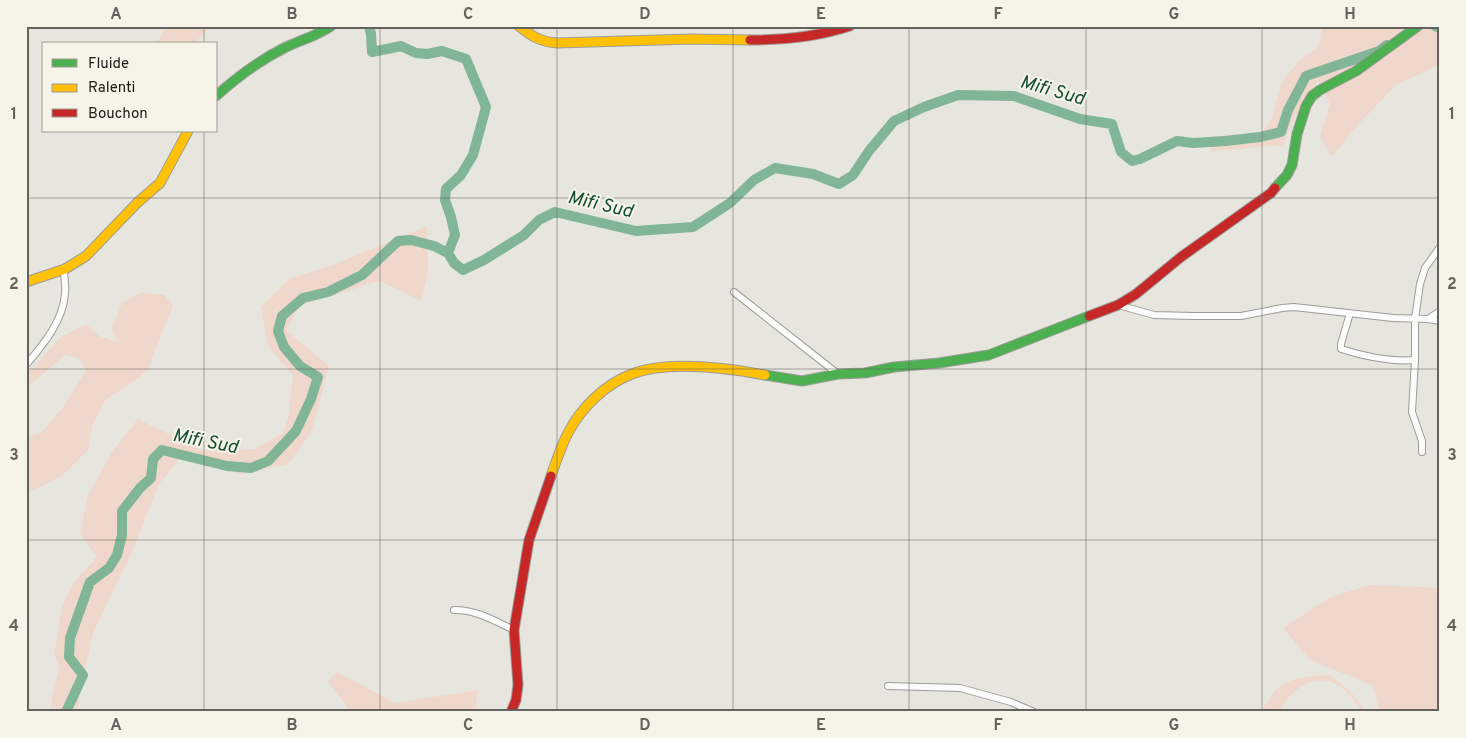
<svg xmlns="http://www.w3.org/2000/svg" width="1466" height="738" font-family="Overpass,sans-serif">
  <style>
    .green { fill: #f0d7cb }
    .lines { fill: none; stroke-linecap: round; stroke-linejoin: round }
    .river { stroke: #81b598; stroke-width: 10 }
    .street-casing { stroke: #9d9c97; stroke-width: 8 }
    .fast-casing { stroke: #9d9c97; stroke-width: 11 }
    .slow-casing { stroke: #9d9c97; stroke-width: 11 }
    .jam-casing { stroke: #9d9c97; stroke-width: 11 }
    .street { stroke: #fbfbfa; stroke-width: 6 }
    .fast { stroke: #4caf50; stroke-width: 9 }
    .slow { stroke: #ffc107; stroke-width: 9 }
    .jam { stroke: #c62828; stroke-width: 9 }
    .grid { fill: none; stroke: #63625d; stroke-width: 1; stroke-opacity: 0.55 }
    .labels { text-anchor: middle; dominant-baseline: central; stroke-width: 4; stroke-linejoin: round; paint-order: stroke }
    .water-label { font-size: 19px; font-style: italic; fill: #144f34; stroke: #f6f4e8 }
    .neatline { fill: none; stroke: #63625d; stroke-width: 2 }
    .grid-label { font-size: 16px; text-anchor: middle; font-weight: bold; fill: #63625d }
  </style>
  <rect width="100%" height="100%" fill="#e6e5de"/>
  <path class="green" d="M167,26H210L194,44H156Z
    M1322,26H1440V64L1396,85L1352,131L1332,157L1320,136L1330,104L1318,80L1295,117L1283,145L1212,151L1207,137L1262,133L1272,118L1282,82L1298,62L1319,46Z
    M427,226L428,273L421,301L380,281L300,305L286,330L329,366L311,433L288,464L241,474L181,457L159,484L130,556L93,633L78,702L79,712H51L52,697L60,667L54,655L62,606L74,582L97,557L80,533L88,496L112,452L138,419L203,451L255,449L283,433L288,418L293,376L268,346L261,307L289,279L333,265Z
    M141,292L164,295L173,306L156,347L148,370L129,385L106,399L92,426L88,450L62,476L26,494V437L41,433L63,407L86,371L80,359L65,355L29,386H26V368L32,370L61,337L86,324L99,336L117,342L112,327L122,303Z
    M1370,585L1440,588V712H1380L1372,685L1310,660L1283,628L1331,597Z
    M337,672L395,703L478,690L475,712H351L328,681Z
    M1330,675C1344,686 1357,695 1365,712H1361C1346,683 1321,668 1293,693C1287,698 1284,705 1280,712H1259C1267,705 1270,697 1276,690C1289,676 1313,676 1330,675Z"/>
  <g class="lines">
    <path class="river" d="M369,26L371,34L372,52L401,46L416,53L427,54L442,51L466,59L486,107L473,155L461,175L446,189L445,200L451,217L455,235L448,253
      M1435,26L1440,28
      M66,712L83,675L69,657L70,638L90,582L109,568L117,555L122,535V511L140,488L151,478L153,459L162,450L227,466L251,468L268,461L296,431L311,399L318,377L300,366L284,347L278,331L282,316L303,298L328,292L362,275L398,241L411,240L434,246L448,253L454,263L463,270L484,260L524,235L539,220L555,212L636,231L693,227L730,203L754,180L775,168L813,174L839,184L853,175L869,151L894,121L924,107L958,95L1014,96L1080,119L1112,124L1121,152L1132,161L1140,159L1177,141L1193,143L1225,141L1260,137L1281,132L1288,110L1306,76L1379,51L1387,45"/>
    <defs>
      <path id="street" d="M734,292L838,374
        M1118,305L1154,315L1194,316H1241L1282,308L1294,307L1393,318L1428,319L1440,321
        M1350,313L1341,344V349C1366,357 1389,362 1415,360
        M1428,319L1440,311
        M26,365C43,345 63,321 65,294C66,286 64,278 64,270
        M1422,452V441L1412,412L1415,360V319L1420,284L1425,268L1440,247
        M454,610C477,610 493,620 514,630
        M888,686L960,688L1011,702L1034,712"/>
      <path id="fast" d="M216,96C237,77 260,60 286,47C301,40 317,36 331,26
        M1275,188L1287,175L1292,165L1297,134L1306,106L1312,96L1320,90L1356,71L1418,26
        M765,375L802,381L838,374L865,373L894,367L939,363L989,355L1089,316"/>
      <path id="slow" d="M519,26C531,36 541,42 557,43L691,39L750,40
        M26,282L65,269L86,256L137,203L160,183L188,131
        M551,476C556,462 561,446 568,433C581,408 605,384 632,374C668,360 727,368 765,375"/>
      <path id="jam" d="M750,40C785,40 817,37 850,26
        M1089,316L1118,305L1136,294L1181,257L1271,193L1275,188
        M511,712L516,700L518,685L514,630L529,540L551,476"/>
    </defs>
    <use href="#street" class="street-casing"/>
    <use href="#fast" class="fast-casing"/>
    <use href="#slow" class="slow-casing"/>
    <use href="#jam" class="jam-casing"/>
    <use href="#street" class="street"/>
    <use href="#fast" class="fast"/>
    <use href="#slow" class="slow"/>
    <use href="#jam" class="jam"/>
  </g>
  <path class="grid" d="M204,26V44M380,26V712M557,26V712M733,26V712M909,26V712M1086,26V712M1262,26V712M204,131V712M26,198H1440M26,369H1440M26,540H1440"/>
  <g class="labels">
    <g class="water-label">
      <text transform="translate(1052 91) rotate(16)">Mifi Sud</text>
      <text transform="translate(600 205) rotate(13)">Mifi Sud</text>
      <text transform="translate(205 442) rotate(11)">Mifi Sud</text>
    </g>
  </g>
  <rect width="1466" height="738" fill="none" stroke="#f6f4e8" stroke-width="55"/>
  <rect x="42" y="42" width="175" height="90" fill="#f6f4e8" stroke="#9f9d94"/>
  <rect x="52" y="59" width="25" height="8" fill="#4caf50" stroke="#9f9d94"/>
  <text x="88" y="68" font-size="15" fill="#1c1b17">Fluide</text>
  <rect x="52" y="84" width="25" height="8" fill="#ffc107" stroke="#9f9d94"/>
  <text x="88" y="92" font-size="15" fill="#1c1b17">Ralenti</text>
  <rect x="52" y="109" width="25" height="8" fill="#c62828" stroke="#9f9d94"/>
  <text x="88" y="118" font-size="15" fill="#1c1b17">Bouchon</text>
  <rect x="28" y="28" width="1410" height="682" class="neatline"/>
  <g class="grid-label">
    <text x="116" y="19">A</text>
    <text x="292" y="19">B</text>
    <text x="468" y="19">C</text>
    <text x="645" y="19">D</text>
    <text x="821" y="19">E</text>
    <text x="998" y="19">F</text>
    <text x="1174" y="19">G</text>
    <text x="1350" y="19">H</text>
    <text x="14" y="119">1</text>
    <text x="1452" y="119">1</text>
    <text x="14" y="289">2</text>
    <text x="1452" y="289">2</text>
    <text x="14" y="460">3</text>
    <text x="1452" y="460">3</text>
    <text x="14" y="631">4</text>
    <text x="1452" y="631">4</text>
    <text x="116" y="730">A</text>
    <text x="292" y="730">B</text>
    <text x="468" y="730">C</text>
    <text x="645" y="730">D</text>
    <text x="821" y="730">E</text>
    <text x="998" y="730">F</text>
    <text x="1174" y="730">G</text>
    <text x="1350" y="730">H</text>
  </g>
</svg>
